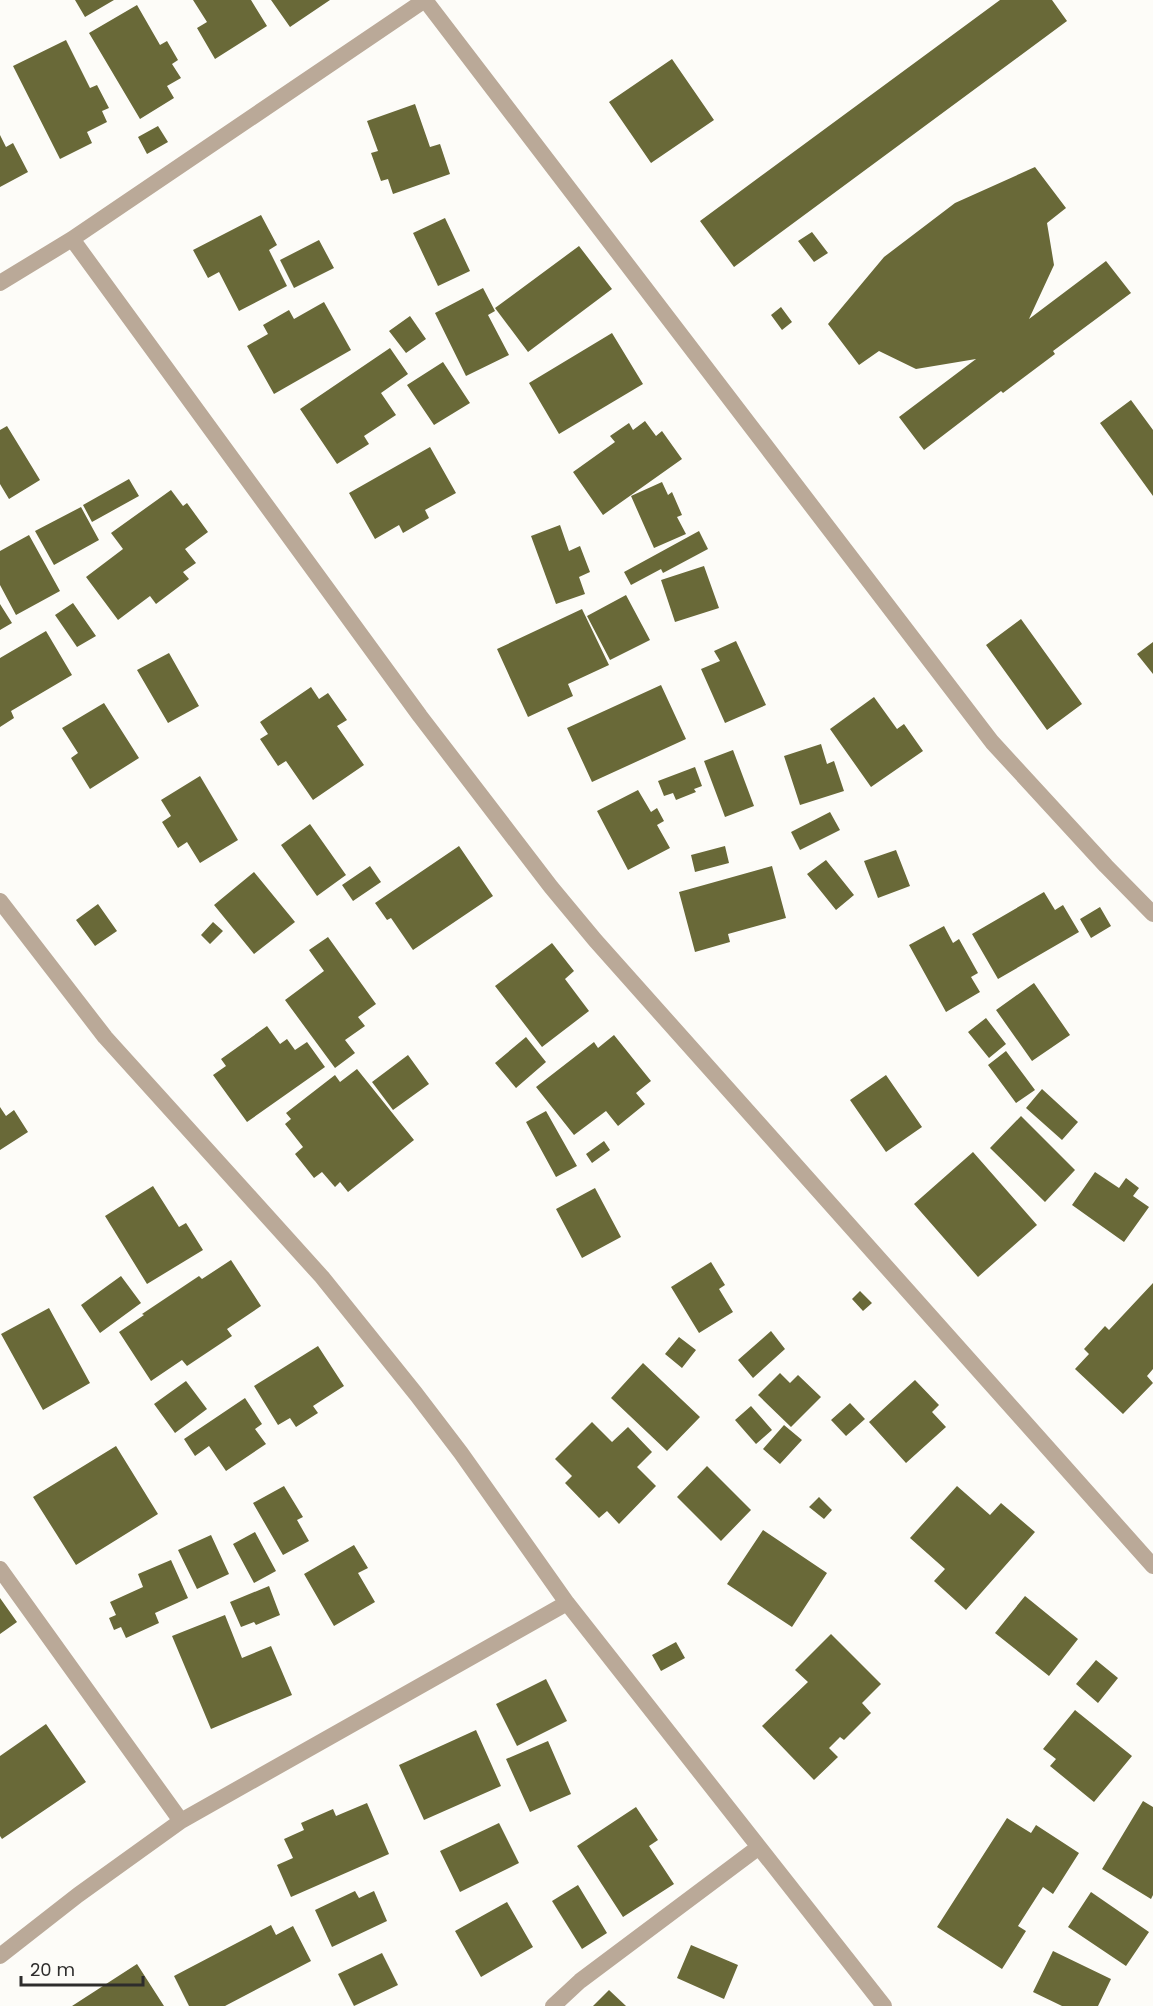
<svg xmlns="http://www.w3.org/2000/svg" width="1153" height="2006" font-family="Poppins,sans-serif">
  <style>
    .building { fill: #696938 }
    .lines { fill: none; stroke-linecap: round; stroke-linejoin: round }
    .minor { stroke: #baa998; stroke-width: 16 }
  </style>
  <rect width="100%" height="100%" fill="#fdfcf8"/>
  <path class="building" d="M75,0H114L85,17Z
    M193,0H251L267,26L215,59L197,28L207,22Z
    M271,0H330L290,27Z
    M1000,0H1052L1067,21L734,267L700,221Z
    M137,5L160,45L167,41L178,60L172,64L181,78L167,86L174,98L140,119L89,33Z
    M66,40L90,88L97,85L109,108L102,111L107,122L87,132L92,143L60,159L13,66Z
    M672,59L714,120L651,163L609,102Z
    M415,104L430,147L440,144L450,174L393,194L388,179L381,181L371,153L378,151L367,121Z
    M158,126L168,142L147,154L138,137Z
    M0,135L6,147L13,143L28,172L0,187Z
    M1035,167L1066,208L1047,223L1054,265L1029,319L1106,261L1131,293L1053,351L1055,354L1003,393L1001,391L924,450L899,417L976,359L916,369L879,351L859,365L828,324L884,257L955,203Z
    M261,215L277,245L269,250L287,286L239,311L219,272L208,278L193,250Z
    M445,218L470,271L438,286L413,233Z
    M812,232L828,253L814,262L798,241Z
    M319,240L334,268L294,288L280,260Z
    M579,246L612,289L528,352L495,308Z
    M483,288L495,311L488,315L509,355L466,376L435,313Z
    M324,302L351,350L274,394L247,346L268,334L263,325L289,310L294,319Z
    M781,307L792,322L782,330L771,315Z
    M410,316L426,339L406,353L389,331Z
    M612,333L643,384L559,434L529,383Z
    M390,348L408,374L381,393L396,415L364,436L369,444L337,464L300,409Z
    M443,362L470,403L434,425L407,385Z
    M1131,400L1153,430V496L1100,423Z
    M645,421L656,436L662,431L682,459L603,515L573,472L615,442L610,436L629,423L633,430Z
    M7,426L40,480L9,499L0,484V430Z
    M430,447L456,493L425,510L429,518L403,533L399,525L375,539L349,493Z
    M129,479L139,496L92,522L83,505Z
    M662,482L668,495L672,492L682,515L677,517L686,534L654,548L631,496Z
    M171,490L183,506L187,503L208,532L185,549L196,563L183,572L189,579L156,604L150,596L118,620L86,577L123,549L111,533Z
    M81,507L99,540L54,565L35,531Z
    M560,525L569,551L580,546L590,572L579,577L585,594L556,604L531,536Z
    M699,531L708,549L663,573L661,569L631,585L624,572Z
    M29,535L60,591L16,615L0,585V551Z
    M704,566L719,608L675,622L661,580Z
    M626,595L650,640L610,660L587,616Z
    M73,603L96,636L77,647L55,615Z
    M0,604L12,623L0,630Z
    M582,609L609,665L568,684L573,696L528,717L497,649Z
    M1021,619L1082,704L1047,730L986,645Z
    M46,631L72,675L11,711L14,718L0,727V658Z
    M736,641L766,705L725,723L701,669L720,661L714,651Z
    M1153,642V674L1137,654Z
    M169,653L199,706L168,723L137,670Z
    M661,685L686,739L592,782L567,728Z
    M311,687L319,699L328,693L347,720L337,726L364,765L313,800L286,761L278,766L260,739L268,734L260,722Z
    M874,697L897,729L904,724L923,751L871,787L830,729Z
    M104,703L139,758L90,789L71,758L78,753L62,728Z
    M821,744L827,764L834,761L844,791L800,805L784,756Z
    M733,750L754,806L725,817L704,761Z
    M695,767L702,786L694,789L696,792L676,800L673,793L664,796L658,781Z
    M200,776L238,840L200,863L187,842L178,848L162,822L171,816L161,800Z
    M638,790L651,812L657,808L664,821L657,825L670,848L628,870L597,811Z
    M830,812L840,830L800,850L791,832Z
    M310,824L346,875L317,896L281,845Z
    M459,846L493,896L413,950L391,918L387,920L375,903Z
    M725,846L729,863L695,872L691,855Z
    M896,850L910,886L878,898L864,861Z
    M826,860L854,895L836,910L807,874Z
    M370,866L381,882L353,901L342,885Z
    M772,866L786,918L728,934L730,942L695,952L679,892Z
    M254,872L295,922L254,954L214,905Z
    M1044,892L1055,910L1063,905L1079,932L998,979L972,934Z
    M98,904L117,931L95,946L76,920Z
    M1100,907L1111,926L1091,938L1080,919Z
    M213,922L223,931L210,944L201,935Z
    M944,926L953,943L959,939L978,973L971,977L980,992L946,1012L909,945Z
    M328,937L376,1004L358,1017L365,1026L345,1040L355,1053L335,1068L285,1000L324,971L309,950Z
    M552,943L574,971L565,979L589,1011L542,1047L495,986Z
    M1034,983L1070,1035L1032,1061L996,1010Z
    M986,1018L1006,1044L989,1058L968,1032Z
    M267,1026L280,1044L287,1039L295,1050L307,1042L325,1067L247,1122L213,1075L226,1066L221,1059Z
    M614,1035L651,1081L636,1093L645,1104L618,1126L606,1111L574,1135L536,1087L594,1042L598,1048Z
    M526,1037L546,1062L516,1088L495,1063Z
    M1006,1051L1035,1090L1016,1103L988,1065Z
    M408,1055L429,1084L393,1110L372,1082Z
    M357,1069L414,1140L348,1192L340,1182L335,1187L322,1172L314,1178L295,1154L303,1147L285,1124L291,1119L286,1113L335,1075L340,1082Z
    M886,1075L922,1127L886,1152L850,1100Z
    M1042,1089L1078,1122L1062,1140L1026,1108Z
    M0,1107L6,1116L14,1110L28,1132L0,1150Z
    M546,1111L577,1166L556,1177L526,1122Z
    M1021,1116L1075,1170L1045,1202L990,1148Z
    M604,1141L610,1150L592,1163L586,1154Z
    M973,1152L1037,1225L978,1277L914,1204Z
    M1095,1172L1119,1188L1126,1178L1139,1188L1133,1196L1149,1207L1124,1242L1072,1205Z
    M153,1186L179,1227L186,1223L203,1250L147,1284L105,1216Z
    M595,1188L621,1237L582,1258L556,1209Z
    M231,1260L261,1306L227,1329L232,1336L187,1366L182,1360L151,1381L119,1332L144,1315L142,1314L199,1276L202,1279Z
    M711,1262L725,1285L719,1289L733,1312L699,1333L671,1287Z
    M121,1276L141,1303L100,1333L81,1305Z
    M1153,1283V1369L1147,1376L1153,1383L1123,1414L1075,1369L1089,1354L1084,1349L1105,1326L1109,1330Z
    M860,1291L872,1303L863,1311L852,1299Z
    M49,1308L90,1383L43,1410L1,1334Z
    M771,1331L785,1349L753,1378L738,1360Z
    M679,1337L696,1350L682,1368L665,1354Z
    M318,1346L344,1386L313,1406L318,1413L296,1427L290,1418L278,1425L254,1386Z
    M643,1363L700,1417L667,1451L611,1398Z
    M780,1373L790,1383L798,1375L821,1397L791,1427L758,1395Z
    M915,1380L939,1405L932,1412L946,1427L906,1463L869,1422Z
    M186,1381L207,1409L175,1433L154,1404Z
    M245,1398L262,1424L255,1429L266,1444L226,1471L209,1446L195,1456L184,1439Z
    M850,1403L865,1419L846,1436L831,1420Z
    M751,1406L772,1430L756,1444L735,1420Z
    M592,1422L612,1442L628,1427L652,1452L637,1467L656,1486L619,1524L607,1511L599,1518L565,1483L572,1476L555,1459Z
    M784,1425L802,1440L780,1464L763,1449Z
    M116,1446L158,1514L76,1565L33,1497Z
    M707,1466L751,1510L721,1541L677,1497Z
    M284,1486L303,1517L297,1520L309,1541L283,1555L253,1503Z
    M957,1486L990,1515L1001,1503L1035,1532L966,1610L934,1581L945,1569L910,1538Z
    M819,1497L832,1510L824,1519L809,1507Z
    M763,1530L827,1573L792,1627L727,1584Z
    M255,1532L276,1571L254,1583L233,1544Z
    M211,1535L229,1574L197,1589L178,1550Z
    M354,1545L368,1568L358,1573L375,1602L334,1626L304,1574Z
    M171,1560L188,1598L155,1613L159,1623L126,1638L121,1627L114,1630L109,1618L116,1615L110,1602L143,1587L138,1574Z
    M269,1586L280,1615L256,1625L254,1622L241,1627L230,1602Z
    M1025,1596L1078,1639L1049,1676L995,1633Z
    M0,1598L17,1622L0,1634Z
    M225,1615L242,1658L271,1646L292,1695L211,1729L172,1636Z
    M831,1634L881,1684L862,1703L871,1713L844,1740L840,1737L829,1748L838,1757L814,1780L762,1726L808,1682L795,1670Z
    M676,1642L685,1658L661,1671L652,1655Z
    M1096,1660L1118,1678L1098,1703L1076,1684Z
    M546,1679L567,1721L517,1746L496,1704Z
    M1075,1710L1132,1756L1094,1802L1050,1766L1056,1759L1043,1749Z
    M46,1724L86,1782L2,1839L0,1836V1756Z
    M476,1730L501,1786L424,1820L399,1765Z
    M548,1741L571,1794L530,1812L506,1759Z
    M1143,1801L1153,1807V1895L1151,1899L1102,1869Z
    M367,1803L389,1854L291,1897L277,1865L293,1858L284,1839L304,1830L301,1823L333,1809L336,1816Z
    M636,1807L658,1840L649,1846L674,1884L623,1917L577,1846Z
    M1007,1818L1031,1833L1036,1825L1079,1853L1053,1894L1043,1887L1018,1926L1026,1931L1002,1969L937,1927Z
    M499,1823L519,1863L460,1892L440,1851Z
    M578,1885L607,1933L582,1949L552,1901Z
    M355,1891L359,1898L374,1891L387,1921L332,1947L315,1910Z
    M1091,1892L1149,1932L1126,1966L1068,1927Z
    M507,1902L533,1947L481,1977L455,1931Z
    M271,1925L276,1935L293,1926L311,1961L225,2006H189L174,1976Z
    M691,1945L738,1965L724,1999L677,1978Z
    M1053,1951L1111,1979L1098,2006H1062L1033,1992Z
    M382,1953L398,1985L354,2006L338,1974Z
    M137,1964L164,2006H72Z
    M609,1990L626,2006H593Z"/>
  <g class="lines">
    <path class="minor" d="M425,0L992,742L1106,866L1153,914
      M72,239L420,716L551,887L595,940L1153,1566
      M0,283L72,239L425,0
      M0,901L105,1037L322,1277L416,1394L461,1453L567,1603L884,2006
      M0,1569L181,1821
      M0,1956L78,1895L181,1821L567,1603
      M553,2006L580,1981L759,1847"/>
  </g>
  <path d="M21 1976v9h122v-9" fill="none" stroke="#2e2d2c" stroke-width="3"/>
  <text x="30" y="1976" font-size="18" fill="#2e2d2c" stroke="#fdfcf8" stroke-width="4.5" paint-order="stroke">20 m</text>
</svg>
